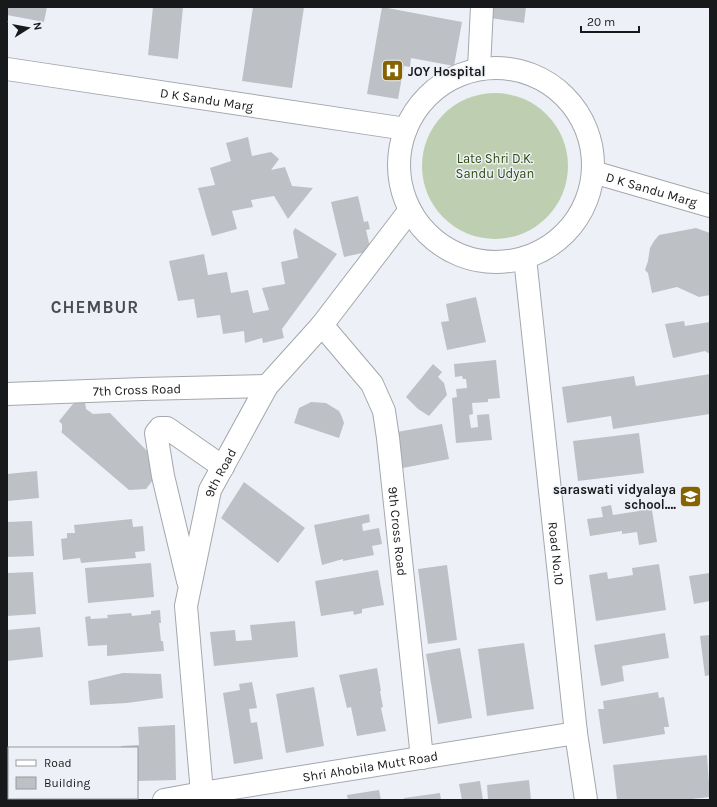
<svg xmlns="http://www.w3.org/2000/svg" width="717" height="807" font-family="Karla,sans-serif">
  <style>
    .green { fill: #becfb1 }
    .building { fill: #bdc1c6 }
    .lines { fill: none; stroke-linecap: round; stroke-linejoin: round }
    .minor-casing { stroke: #a3a8ad; stroke-width: 24 }
    .major-casing { stroke: #a3a8ad; stroke-width: 24 }
    .minor { stroke: #fff; stroke-width: 22 }
    .major { stroke: #fff; stroke-width: 22 }
    .labels { text-anchor: middle; dominant-baseline: central; stroke-width: 3; stroke-linejoin: round; paint-order: stroke }
    .poi-label { font-size: 13px; font-weight: bold; fill: #18191b; stroke: #edf1f7; text-anchor: start }
    .street-label { font-size: 13px; fill: #18191b; stroke: #edf1f7 }
    .park-label { font-size: 13px; fill: #2e4b0e; stroke: #edf1f7 }
    .district-label { font-size: 17px; font-weight: bold; letter-spacing: 1px; fill: #494d52; stroke: #edf1f7 }
  </style>
  <rect width="100%" height="100%" fill="#edf1f7"/>
  <path class="green" d="M422 166a73 73 0 1 1 146 0a73 73 0 1 1-146 0Z"/>
  <path class="building" d="M7,7H47L44,22L7,15Z
    M153,7H183L178,59L148,55Z
    M253,7H304L292,88L242,81Z
    M382,7L462,22L454,66L411,58L410,67L404,66L398,99L367,94Z
    M486,7H526L524,23L484,17Z
    M248,137L252,156L271,152L279,159L271,170L285,167L292,186L313,188L288,219L274,196L251,200L253,207L232,211L237,229L212,236L198,188L215,185L210,168L231,161L226,143Z
    M358,196L364,222L368,221L370,229L366,230L371,251L344,257L331,202Z
    M295,228L337,254L282,329L284,338L263,343L262,338L245,343L244,331L223,334L220,315L197,318L194,299L178,301L169,261L204,254L208,275L227,272L231,293L248,290L253,313L269,310L262,288L285,284L281,262L298,258L293,232Z
    M696,228L710,233V295L699,297L677,287L652,293L648,273L645,270L648,261L650,248L654,241L659,235Z
    M476,297L486,342L447,350L441,322L449,321L446,304Z
    M684,321L685,326L710,322V354L705,351L673,358L665,324Z
    M496,360L500,398L488,399V402L472,403L473,414L469,415L471,428L478,427L477,415L489,414L492,440L456,443L452,398L457,397L456,389L467,388L466,379H463L462,376L455,377L454,364Z
    M433,364L442,372L438,377L444,383L447,395L429,416L418,409L406,397Z
    M710,374V414L613,429L611,416L567,423L562,387L634,376L636,386Z
    M79,402H85L86,409L93,414L110,413L150,454L157,475L146,489L129,490L61,432L62,431V424L59,421L73,404Z
    M311,402L326,403L339,411L342,417L344,423L339,438L294,423L299,408Z
    M442,424L449,459L403,468L397,432Z
    M639,433L644,473L578,481L573,441Z
    M37,471L39,498L7,501V474Z
    M244,482L305,528L278,563L221,518Z
    M651,504L657,542L639,545L637,532L622,534V531L590,536L587,519L603,517L601,507L611,505L613,515L639,511L638,506Z
    M369,514L370,522L362,524L363,531L379,528L382,544L372,546L374,555L343,561V559L322,565L314,525Z
    M132,519L133,527L143,526L145,551L135,552L136,558L81,563L80,558L63,560L61,539L67,538V533H75L74,525Z
    M32,521L34,556L7,557V522Z
    M151,563L154,597L88,603L85,568Z
    M659,564L666,610L596,621L589,575L607,572L608,579L633,575L632,568Z
    M447,565L457,640L428,644L418,569Z
    M378,570L384,605L362,609V613L354,615L353,611L321,616L315,581Z
    M33,572L36,614L7,616V573Z
    M710,573V601L694,604L689,576Z
    M160,610L161,623H159L161,641H163L164,651L107,656V645L88,646L85,617L90,616L91,619L108,618L107,615L131,613L132,616L151,614V611Z
    M295,621L298,657L214,666L210,632L235,630L236,641L252,640L250,625Z
    M40,627L43,657L7,661V630Z
    M665,633L669,658L622,666L624,681L601,686L594,645Z
    M710,635V675L705,676L700,636Z
    M524,643L534,709L487,716L478,649Z
    M460,648L472,718L438,724L426,654Z
    M377,668L381,691H380L383,707L381,708L386,731L357,736L351,707L347,708L339,675Z
    M123,673L161,674L163,698L127,703L90,705L88,681Z
    M252,682L257,708L249,709L251,723L257,722L263,759L234,764L223,693L240,690L239,684Z
    M314,687L324,746L286,753L276,694Z
    M658,692L659,698L664,697L669,727H664L665,734L603,744L598,709H604L603,701Z
    M175,725L176,780L137,781V748H121V746L139,745L138,727Z
    M707,755L710,797L682,800H617L613,765Z
    M529,780L531,800H488L487,785Z
    M480,781L483,800H462L459,784Z
    M379,790L381,800H348L347,795Z
    M440,793L441,800H404V798Z
    M16,798H69L70,800H17Z"/>
  <g class="lines">
    <defs>
      <g id="minor">
        <path id="s1" d="M7,69L406,129"/>
        <path id="s2" d="M525,258L576,733L586,800"/>
        <path id="s3" d="M322,325L372,384L384,411L388,438L422,758"/>
        <path id="s4" d="M7,394L143,389L267,386"/>
        <path d="M188,581L163,476L156,433L160,428H167L223,467"/>
        <path id="s5" d="M202,793L186,606L210,490L267,386L322,325L410,210"/>
        <path id="s6" d="M164,800L202,793L576,733"/>
      </g>
      <g id="major">
        <path d="M479,68L482,7"/>
        <circle cx="496" cy="165" r="97"/>
        <path id="s7" d="M593,172L710,206"/>
      </g>
    </defs>
    <use href="#minor" class="minor-casing"/>
    <use href="#major" class="major-casing"/>
    <use href="#minor" class="minor"/>
    <use href="#major" class="major"/>
  </g>
  <defs>
    <symbol id="hospital-square" viewBox="-11 -11 22 22"><rect x="-9" y="-9" width="18" height="18" rx="4" fill="#876300" stroke="#edf1f7"/><path d="M-5-5h3v3.5h4V-5h3V5h-3V1.5h-4V5h-3Z" fill="#fff"/></symbol>
    <symbol id="school-square" viewBox="-11 -11 22 22"><rect x="-9" y="-9" width="18" height="18" rx="4" fill="#876300" stroke="#edf1f7"/><path d="M0-5L7-2L0 1L-7-2ZM-4 1L0 2.5L4 1V4Q0 6-4 4Z" fill="#fff"/></symbol>
  </defs>
  <g fill-rule="evenodd">
    <use href="#hospital-square" x="380" y="58" width="25" height="25"/>
    <use href="#school-square" x="678" y="484" width="25" height="25"/>
  </g>
  <g class="labels">
    <g class="poi-label">
      <text x="408" y="71">JOY Hospital</text>
      <text x="676" y="489" text-anchor="end">saraswati vidyalaya<tspan x="676" dy="15">school....</tspan></text>
    </g>
    <g class="street-label">
      <text stroke="none"><textPath href="#s1" startOffset="202">D K Sandu Marg</textPath></text>
      <text stroke="none"><textPath href="#s7" startOffset="61">D K Sandu Marg</textPath></text>
      <text stroke="none"><textPath href="#s4" startOffset="130">7th Cross Road</textPath></text>
      <text stroke="none"><textPath href="#s5" startOffset="326">9th Road</textPath></text>
      <text stroke="none"><textPath href="#s3" startOffset="228">9th Cross Road</textPath></text>
      <text stroke="none"><textPath href="#s2" startOffset="297">Road No.10</textPath></text>
      <text stroke="none"><textPath href="#s6" startOffset="209">Shri Ahobila Mutt Road</textPath></text>
    </g>
    <g class="park-label">
      <text x="495" y="158">Late Shri D.K.<tspan x="495" dy="15">Sandu Udyan</tspan></text>
    </g>
    <g class="district-label">
      <text x="95" y="307">CHEMBUR</text>
    </g>
  </g>
  <rect width="717" height="807" fill="none" stroke="#18191b" stroke-width="16"/>
  <rect x="8" y="747" width="130" height="52" fill="#edf1f7" stroke="#989b9f"/>
  <rect x="16" y="760" width="20" height="6" fill="#ffffff" stroke="#989b9f"/>
  <text x="44" y="767" font-size="12" fill="#18191b">Road</text>
  <rect x="16" y="777" width="20" height="12" fill="#bdc1c6" stroke="#989b9f"/>
  <text x="44" y="787" font-size="12" fill="#18191b">Building</text>
  <g transform="translate(28 28) rotate(79)" stroke="#edf1f7" stroke-width="3" paint-order="stroke">
  <path d="M0-3L7 15L0 10L-7 15Z" fill="#18191b"/>
  <text y="-6" font-size="11" font-weight="bold" text-anchor="middle" fill="#18191b">N</text>
  </g>
  <path d="M581 26v6h58v-6" fill="none" stroke="#18191b" stroke-width="2"/>
  <text x="587" y="26" font-size="12" fill="#18191b" stroke="#edf1f7" stroke-width="3" paint-order="stroke">20 m</text>
</svg>
